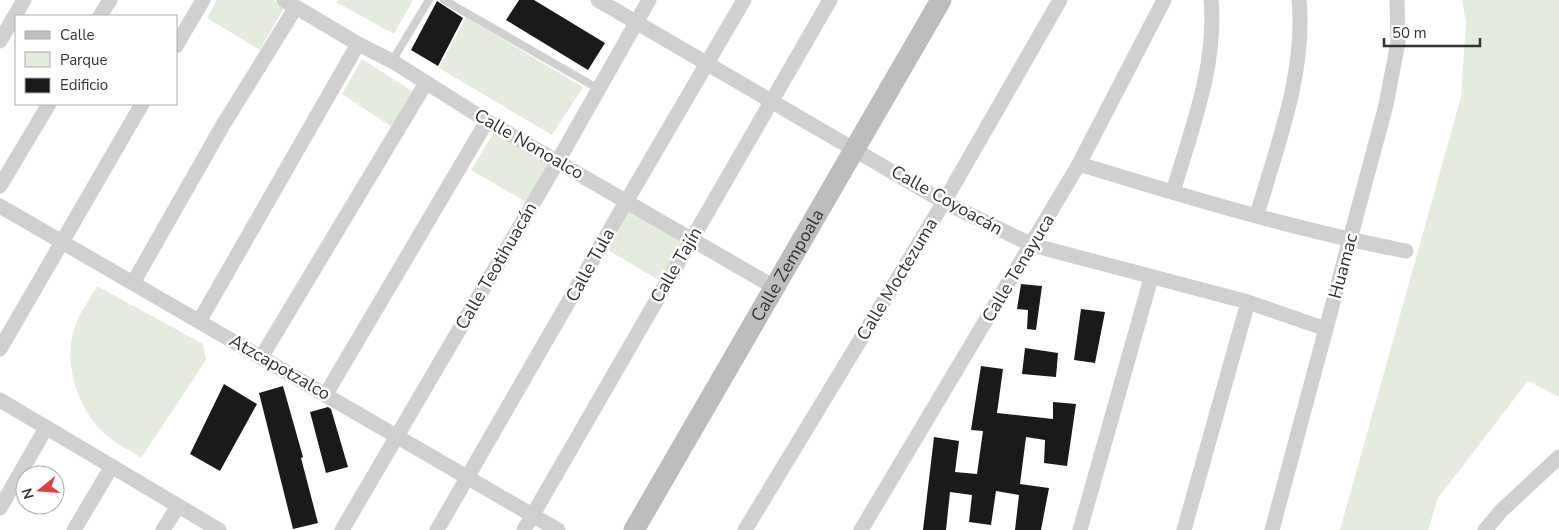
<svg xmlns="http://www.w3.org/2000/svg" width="1559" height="530" font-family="'Nunito Sans',sans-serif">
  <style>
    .green { fill: #e5ebdf }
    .building { fill: #1a1a1a }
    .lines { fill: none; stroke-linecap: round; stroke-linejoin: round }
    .lane { stroke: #d0d0d0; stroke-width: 8 }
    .street { stroke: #d0d0d0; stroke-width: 15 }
    .secondary { stroke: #bdbdbd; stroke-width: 21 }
    .labels { text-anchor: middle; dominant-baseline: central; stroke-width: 5; stroke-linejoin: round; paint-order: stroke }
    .street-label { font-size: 18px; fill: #333; stroke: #fff }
  </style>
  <rect width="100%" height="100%" fill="#fff"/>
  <path class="green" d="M217,0H274L285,6L260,50L207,18Z
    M338,0H413L394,34L336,2Z
    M1462,0H1559V397L1528,381L1438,498L1428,530H1340L1461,97L1466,22Z
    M466,17L583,87L552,135L439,68Z
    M362,59L412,91L392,127L342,94Z
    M496,129L550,160L526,202L471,170Z
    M632,206L684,238L660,281L608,250Z
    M97,286L203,344L206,360L141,458C130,450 116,444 106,435C76,408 60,356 78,319C83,308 91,297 97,286Z"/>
  <path class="building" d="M519,0H534L605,43L588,70L506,20Z
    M437,1L463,18L438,66L411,50Z
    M1021,284L1042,286L1036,330L1027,329L1028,310L1017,309Z
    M1081,309L1105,312L1095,363L1074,360Z
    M1025,348L1058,353L1056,377L1022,374Z
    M981,366L1003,369L997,413L1053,419V402L1076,404L1067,466L1044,463L1045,440L1026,437L1020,484L1049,488L1041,530H1015L1019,495L996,491L991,525L969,522L972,495L950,492L946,530H923L934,437L959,441L955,472L977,474L983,431L971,430Z
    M224,384L257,404L220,471L190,454Z
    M283,386L303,457L301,458L318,523L293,529L259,393Z
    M328,407L331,409L348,467L326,473L310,412Z"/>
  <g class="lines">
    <path class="lane" d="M444,0L597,88
      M392,61L429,0"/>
    <path class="street" d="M284,0L358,44L392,61L487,121L774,287
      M598,0L944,202L1032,245L1248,302L1326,329
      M100,16L110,0
      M0,41L24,0
      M176,46L203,0
      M1079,164C1187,197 1296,230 1406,251
      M0,186L49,104
      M1173,192C1191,130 1217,66 1211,0
      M0,206L558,530
      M1257,215C1277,145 1306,73 1299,0
      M133,283L223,125L296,7
      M200,320L358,44
      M0,349L142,104
      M262,356L426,83
      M326,394L487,121
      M0,400L219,530
      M0,508L46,428
      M74,530L112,466
      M163,530L178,506
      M342,530L558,161L649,0
      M437,530L626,202L744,0
      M524,530L830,0
      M745,530L944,202L1060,0
      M861,530L1079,164L1164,0
      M1080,530L1151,278
      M1184,530L1248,302
      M1272,530L1386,105L1398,42L1397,0
      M1485,530L1501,511L1559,457"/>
    <path class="secondary" id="s1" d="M634,530L941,0"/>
  </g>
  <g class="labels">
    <g class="street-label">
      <text transform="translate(529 144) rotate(30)">Calle Nonoalco</text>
      <text transform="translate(947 200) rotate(29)">Calle Coyoacán</text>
      <text transform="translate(590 265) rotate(-61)">Calle Tula</text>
      <text transform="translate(676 265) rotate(-60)">Calle Tajín</text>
      <text stroke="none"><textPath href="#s1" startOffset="306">Calle Zempoala</textPath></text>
      <text transform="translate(496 266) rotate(-60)">Calle Teotihuacán</text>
      <text transform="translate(1343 266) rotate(-75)">Huamac</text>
      <text transform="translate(1018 268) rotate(-59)">Calle Tenayuca</text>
      <text transform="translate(897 279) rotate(-59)">Calle Moctezuma</text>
      <text transform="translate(280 367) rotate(30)">Atzcapotzalco</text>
    </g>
  </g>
  <rect x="15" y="15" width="162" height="90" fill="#ffffff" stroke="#adadad"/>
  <rect x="25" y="31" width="25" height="8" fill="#bdbdbd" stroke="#adadad"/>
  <text x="60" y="40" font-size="15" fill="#333333">Calle</text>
  <rect x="25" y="52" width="25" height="15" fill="#e5ebdf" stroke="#adadad"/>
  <text x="60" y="65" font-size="15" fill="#333333">Parque</text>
  <rect x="25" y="78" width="25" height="15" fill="#1a1a1a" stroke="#adadad"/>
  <text x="60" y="90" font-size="15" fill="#333333">Edificio</text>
  <g transform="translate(40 490) rotate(253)"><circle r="24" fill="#ffffff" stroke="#adadad"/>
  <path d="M0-4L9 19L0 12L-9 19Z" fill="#de4144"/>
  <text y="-8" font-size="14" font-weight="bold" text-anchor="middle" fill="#333333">N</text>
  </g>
  <path d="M1384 38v8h96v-8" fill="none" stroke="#333333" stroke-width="2.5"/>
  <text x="1392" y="38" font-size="15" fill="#333333" stroke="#ffffff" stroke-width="4" paint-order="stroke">50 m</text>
</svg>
